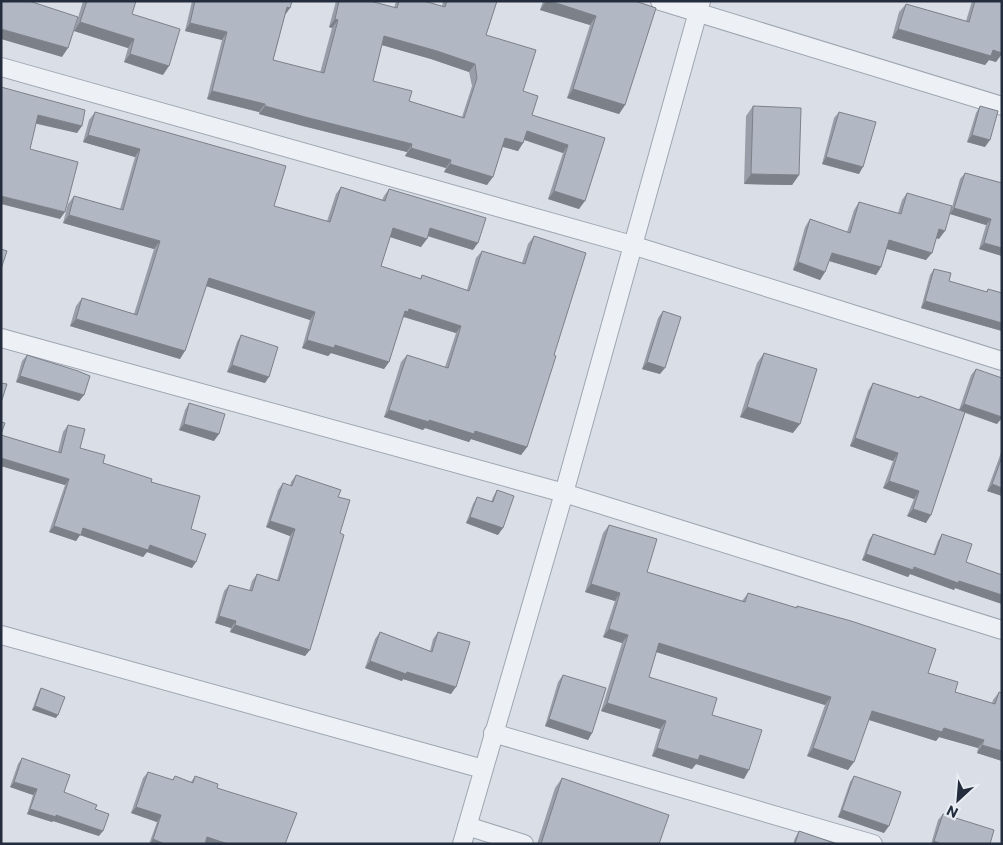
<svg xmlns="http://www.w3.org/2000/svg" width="1003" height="845" font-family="Commissioner,sans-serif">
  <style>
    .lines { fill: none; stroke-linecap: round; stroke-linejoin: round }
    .minor-casing { stroke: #9fa6b1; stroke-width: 20 }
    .minor { stroke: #edf0f5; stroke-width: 18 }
    .wall { fill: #989ea9; fill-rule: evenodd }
    .shaded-wall { fill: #7c8189 }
    .building { fill: #b1b8c4; stroke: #7c8189; fill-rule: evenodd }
  </style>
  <rect width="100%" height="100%" fill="#dadfe7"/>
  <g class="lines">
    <defs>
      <path id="minor" d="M660,1L1002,106
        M1,67L632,245L1002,361
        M1,338L564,493L1002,630
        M1,635L483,769
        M493,733L873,844
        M467,826L524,844
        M462,844L564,493L701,1"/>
    </defs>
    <use href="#minor" class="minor-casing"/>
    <use href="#minor" class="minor"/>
  </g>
  <path class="wall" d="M83,1H136L132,14L163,75L124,62L128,48L74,31Z
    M192,1H292L290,8L285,15L273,60L320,73L332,28L329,27L336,1H370L394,8L396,1H424L442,6L443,1H497L486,35L523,91L532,115L605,138L579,209L548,199L563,153L524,140L523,143L518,151L503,147L487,185L444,172L446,168L405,156L407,152L303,126L259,114V112L207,99L222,40L185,31ZM382,45L431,59L469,72L472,86L462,117L409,101L373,81Z
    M543,1H635L625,105L619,114L567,98L590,25L540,10Z
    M972,1H1002L996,62L989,60L985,65L892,38L899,12L906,4L966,21Z
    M753,106L799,175L792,185L744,184L746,116Z
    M980,106L985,147L967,142L976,113Z
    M95,112L274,206L327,221L336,194L341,187L382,200L384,196L389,189L473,250L427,236L421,247L390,237L381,266L420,279L422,275L467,290L476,258L482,251L522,263L528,244L534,236L554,355L527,447L521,455L471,439L469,442L425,428L423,430L384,417L401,362L407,355L445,367L456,333L404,317L402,319L389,362L384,369L331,353L328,356L302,348L310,320L206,286L180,359L70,326L76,306L82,298L134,314L154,249L63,223L68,204L74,196L120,209L135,157L83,142L89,120Z
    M839,112L859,174L822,164L834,118Z
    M965,173L1002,183V256L979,249L986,225L950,214L960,179Z
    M907,193L939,239L936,238L926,260L887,249L881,267L876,275L829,261L825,272L820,280L793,270L805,227L810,219L847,232L854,210L859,202L898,213L902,200Z
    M934,269L949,281L986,292L988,289L1002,293V331L921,308L930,275Z
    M663,311L660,374L642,369L658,318Z
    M241,335L265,383L227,372L237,342Z
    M764,353L793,433L740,417L757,363Z
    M27,355L84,395L79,401L16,382L22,361Z
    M976,369L997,424L965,413L926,523L907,516L914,499L883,488L893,461L850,446L868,391L873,383L918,398L920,396L959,410L971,375Z
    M189,403L214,441L179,430L185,410Z
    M68,425L80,448L103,463L151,482L191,529L192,568L147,552L143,557L80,535L76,541L49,532L65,485L1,466V435L58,452L63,432Z
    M1002,450V496L987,491Z
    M296,475L338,497L340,533L305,656L230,632L231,628L215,623L224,591L229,585L249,591L252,581L257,574L277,580L290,536L266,527L278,490L283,483L290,486L291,482Z
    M497,490L498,535L466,523L473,504L477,497L491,502L493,497Z
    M609,525L647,572L742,601L748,593L796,608L797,606L928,673L955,692L992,703L993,700L999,692L1002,693V761L977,753L978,748L939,737L936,741L869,720L848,770L807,756L825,705L656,652L649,677L712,715L744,779L696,764L692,769L652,756L660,729L601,711L622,643L603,637L615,601L585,592L603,533Z
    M873,534L933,555L938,541L942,534L966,562L1002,575V604L955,588L954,590L910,574L908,577L862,560L869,540Z
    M380,632L430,651L433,639L438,632L451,694L403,679L402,681L365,668L375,639Z
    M563,675L592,733L588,740L545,726L558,682Z
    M41,688L56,718L32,710L39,691Z
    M22,758L64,792L95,809L99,836L53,821L52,822L27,814L33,795L10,787L18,764Z
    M148,772L172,780L175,776L191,782L195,776L217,788L285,844H149L157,822L131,813L143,778Z
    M854,776L884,833L838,817L850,782Z
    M562,778L659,844H537L555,788Z
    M943,814L990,844H931L938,820Z
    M799,831L837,844H793L795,838Z"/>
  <path class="shaded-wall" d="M546,1H550L596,16L590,25L540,10Z
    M287,7L290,8L284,16Z
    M335,19L338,20L332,28L329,27Z
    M80,22L134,39L128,48L74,31Z
    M190,23L227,32L222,40L185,31Z
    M1,29L68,48L62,57L1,39Z
    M898,29L993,50L1002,53V54L996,62L989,60L985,65L892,38Z
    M384,36L437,51L475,64L469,72L431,59L378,44Z
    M130,54L169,66L163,75L124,62Z
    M573,89L625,105L619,114L567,98Z
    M212,91L265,104L259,112L207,99Z
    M265,106L412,144L407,152L303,126L259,114Z
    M38,115L82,126L77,133L33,123Z
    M527,131L568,145L563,153L522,139Z
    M88,135L140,149L135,157L83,142Z
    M972,135L990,140L985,147L967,142Z
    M505,138L523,143L518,151L500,146Z
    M411,148L451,160L446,168L405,156Z
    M826,157L863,167L859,174L822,164Z
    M450,164L493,177L487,185L444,172Z
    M751,174L799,175L792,185L744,184Z
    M554,191L585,201L579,209L548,199Z
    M1,196L65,212L60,219L1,204Z
    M954,208L991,219L986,225L950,214Z
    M69,215L160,241L154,249L63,223Z
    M393,228L427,239L421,247L387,236Z
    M430,228L478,243L473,250L425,235Z
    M939,229L945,231L939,239L933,237Z
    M889,240L932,253L926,260L884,248Z
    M984,243L1002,248V256L979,249Z
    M832,253L881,267L876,275L826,260Z
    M798,262L825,272L820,280L793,270Z
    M209,278L315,312L310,320L203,285Z
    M925,301L1002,323V331L921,308Z
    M409,309L461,326L456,333L404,317L403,319L405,311Z
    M76,319L185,351L180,359L70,326Z
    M307,340L335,345L389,362L384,369L331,353L328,356L302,348Z
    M647,362L665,368L660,374L642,369Z
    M232,365L269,377L265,383L227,372Z
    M20,376L84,395L79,401L16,382Z
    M964,404L1002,417V418L997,424L959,410Z
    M747,407L800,424L793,433L740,417Z
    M389,410L475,431L527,447L521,455L471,439L469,442L425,428L423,430L384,417Z
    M184,424L219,434L214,441L179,430Z
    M855,438L898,453L893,461L850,446Z
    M1,458L69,479L65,485L1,466Z
    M889,481L919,491L914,499L883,488Z
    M992,484L1002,488V496L987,491Z
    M913,509L931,515L926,523L907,516Z
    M470,517L503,528L498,535L466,523Z
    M270,521L295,529L290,536L266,527Z
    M54,526L83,528L150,545L196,562L192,568L147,552L143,557L80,535L76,541L49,532Z
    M866,554L959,581L1002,595V604L955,588L954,590L910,574L908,577L862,560Z
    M591,584L620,593L615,601L585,592Z
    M219,616L236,621L231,628L215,623Z
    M235,625L310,650L305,656L230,632Z
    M609,629L628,635L622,643L603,637Z
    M659,643L831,697L825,705L653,651Z
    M370,661L407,672L456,687L451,694L403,679L402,681L365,668Z
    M607,703L666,721L660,729L601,711Z
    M35,706L58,715L56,718L32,710Z
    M872,711L944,728L984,740L978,748L939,737L936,741L866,719Z
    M549,719L592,733L588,740L545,726Z
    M982,745L1002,751V761L977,753Z
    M657,748L700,755L749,770L744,779L696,764L692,769L652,756Z
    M813,748L854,762L848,770L807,756Z
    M14,782L37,789L33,795L10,787Z
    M136,807L161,815L157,822L131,813Z
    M30,809L56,815L103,831L99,836L53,821L52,822L27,814Z
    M842,810L889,826L884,833L838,817Z
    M207,837L228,844H204Z
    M153,839L165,844H150Z
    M934,841L942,844H932Z"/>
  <path class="building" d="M1,1H29L78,17L68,48L1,29Z
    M87,1H136L132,14L180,29L169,66L130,54L134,39L80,22Z
    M195,1H292L290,8L287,7L273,60L324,73L338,20L335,19L339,1H370L397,8L399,1H424L445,7L447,1H497L486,35L536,50L523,91L538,96L532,115L605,138L585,201L554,191L568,145L527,131L523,143L505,138L493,177L450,164L451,160L411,148L412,144L309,118L265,106V104L212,91L227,32L190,23ZM384,36L437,51L475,64L477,78L464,118L409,101L412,91L373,81Z
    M550,1H635L656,8L625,105L573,89L596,16Z
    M975,1H1002V53L993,50L991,56L898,29L906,4L969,22Z
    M1,87L85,110L82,126L38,115L30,149L78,162L65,212L1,196Z
    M753,106L801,108L799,175L751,174Z
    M980,106L998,111L990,140L972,135Z
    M95,112L286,166L274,206L330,222L341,187L385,201L389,189L486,218L478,243L430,228L427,239L393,228L381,266L421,279L422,275L469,291L482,251L525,264L534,236L586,253L554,355L556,356L527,447L475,431L474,434L429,420V422L389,410L407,355L448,368L461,326L409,309L408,312L405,311L389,362L335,345L334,348L307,340L315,312L209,278L185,351L76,319L82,298L137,315L160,241L69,215L74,196L123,210L140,149L88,135Z
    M839,112L876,122L863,167L826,157Z
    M965,173L1002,183V248L984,243L991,219L954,208Z
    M907,193L952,206L945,231L939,229L932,253L889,240L881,267L832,253L825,272L798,262L810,219L850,233L859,202L901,214Z
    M1,249L7,251L1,269Z
    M934,269L951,273L949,281L987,292L988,289L1002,293V323L925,301Z
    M663,311L681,317L665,368L647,362Z
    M241,335L278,347L269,377L232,365Z
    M764,353L817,369L800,424L747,407Z
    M27,355L78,371L90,376L84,395L20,376Z
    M976,369L1002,378V417L964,404Z
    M1,383L7,384L1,403Z
    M873,383L919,398L920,396L965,412L931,515L913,509L919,491L889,481L898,453L855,438Z
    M189,403L225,414L219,434L184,424Z
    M1,422L5,423L1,434Z
    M68,425L85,429L80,448L105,455L103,463L152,479L151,482L200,496L191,529L206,534L196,562L150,545L148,550L83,528L81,535L54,526L69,479L1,458V435L61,453Z
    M1002,457V488L992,484Z
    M296,475L341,490L338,497L350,500L340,533L344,535L310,650L235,625L236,621L219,616L229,585L252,591L257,574L279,581L295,529L270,521L283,483L292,486Z
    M497,490L514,496L503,528L470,517L477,497L493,502Z
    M609,525L657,539L647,572L745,602L748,593L797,608V606L851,621L936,649L928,673L958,682L955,692L995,704L999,692L1002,693V751L982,745L984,740L944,728L942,732L872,711L854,762L813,748L831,697L659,643L649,677L717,698L712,715L762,730L749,770L700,755L698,760L657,748L666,721L607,703L628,635L609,629L620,593L591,584Z
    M873,534L935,555L942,534L972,544L966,562L1002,575V595L959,581L958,583L914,567L913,570L866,554Z
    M380,632L432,652L438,632L470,642L456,687L407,672L406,674L370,661Z
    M563,675L606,688L592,733L549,719Z
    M41,688L65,697L58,715L35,706Z
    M22,758L70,775L64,792L97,805L95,809L109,814L103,831L56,815V817L30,809L37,789L14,782Z
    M148,772L173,780L175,776L193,783L195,776L218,784L217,788L297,813L285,844H228L207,837L205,844H165L153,839L161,815L136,807Z
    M854,776L901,792L889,826L842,810Z
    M562,778L669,815L659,844H541Z
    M943,814L994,830L990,844H942L934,841Z
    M799,831L837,844H795Z"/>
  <rect width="1003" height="845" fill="none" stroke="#232d3d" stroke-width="5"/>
  <g transform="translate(958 800) rotate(206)" stroke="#e9eef4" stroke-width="4" paint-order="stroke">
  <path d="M0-4L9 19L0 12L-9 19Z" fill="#232d3d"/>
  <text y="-8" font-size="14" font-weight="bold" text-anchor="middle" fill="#232d3d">N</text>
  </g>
</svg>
